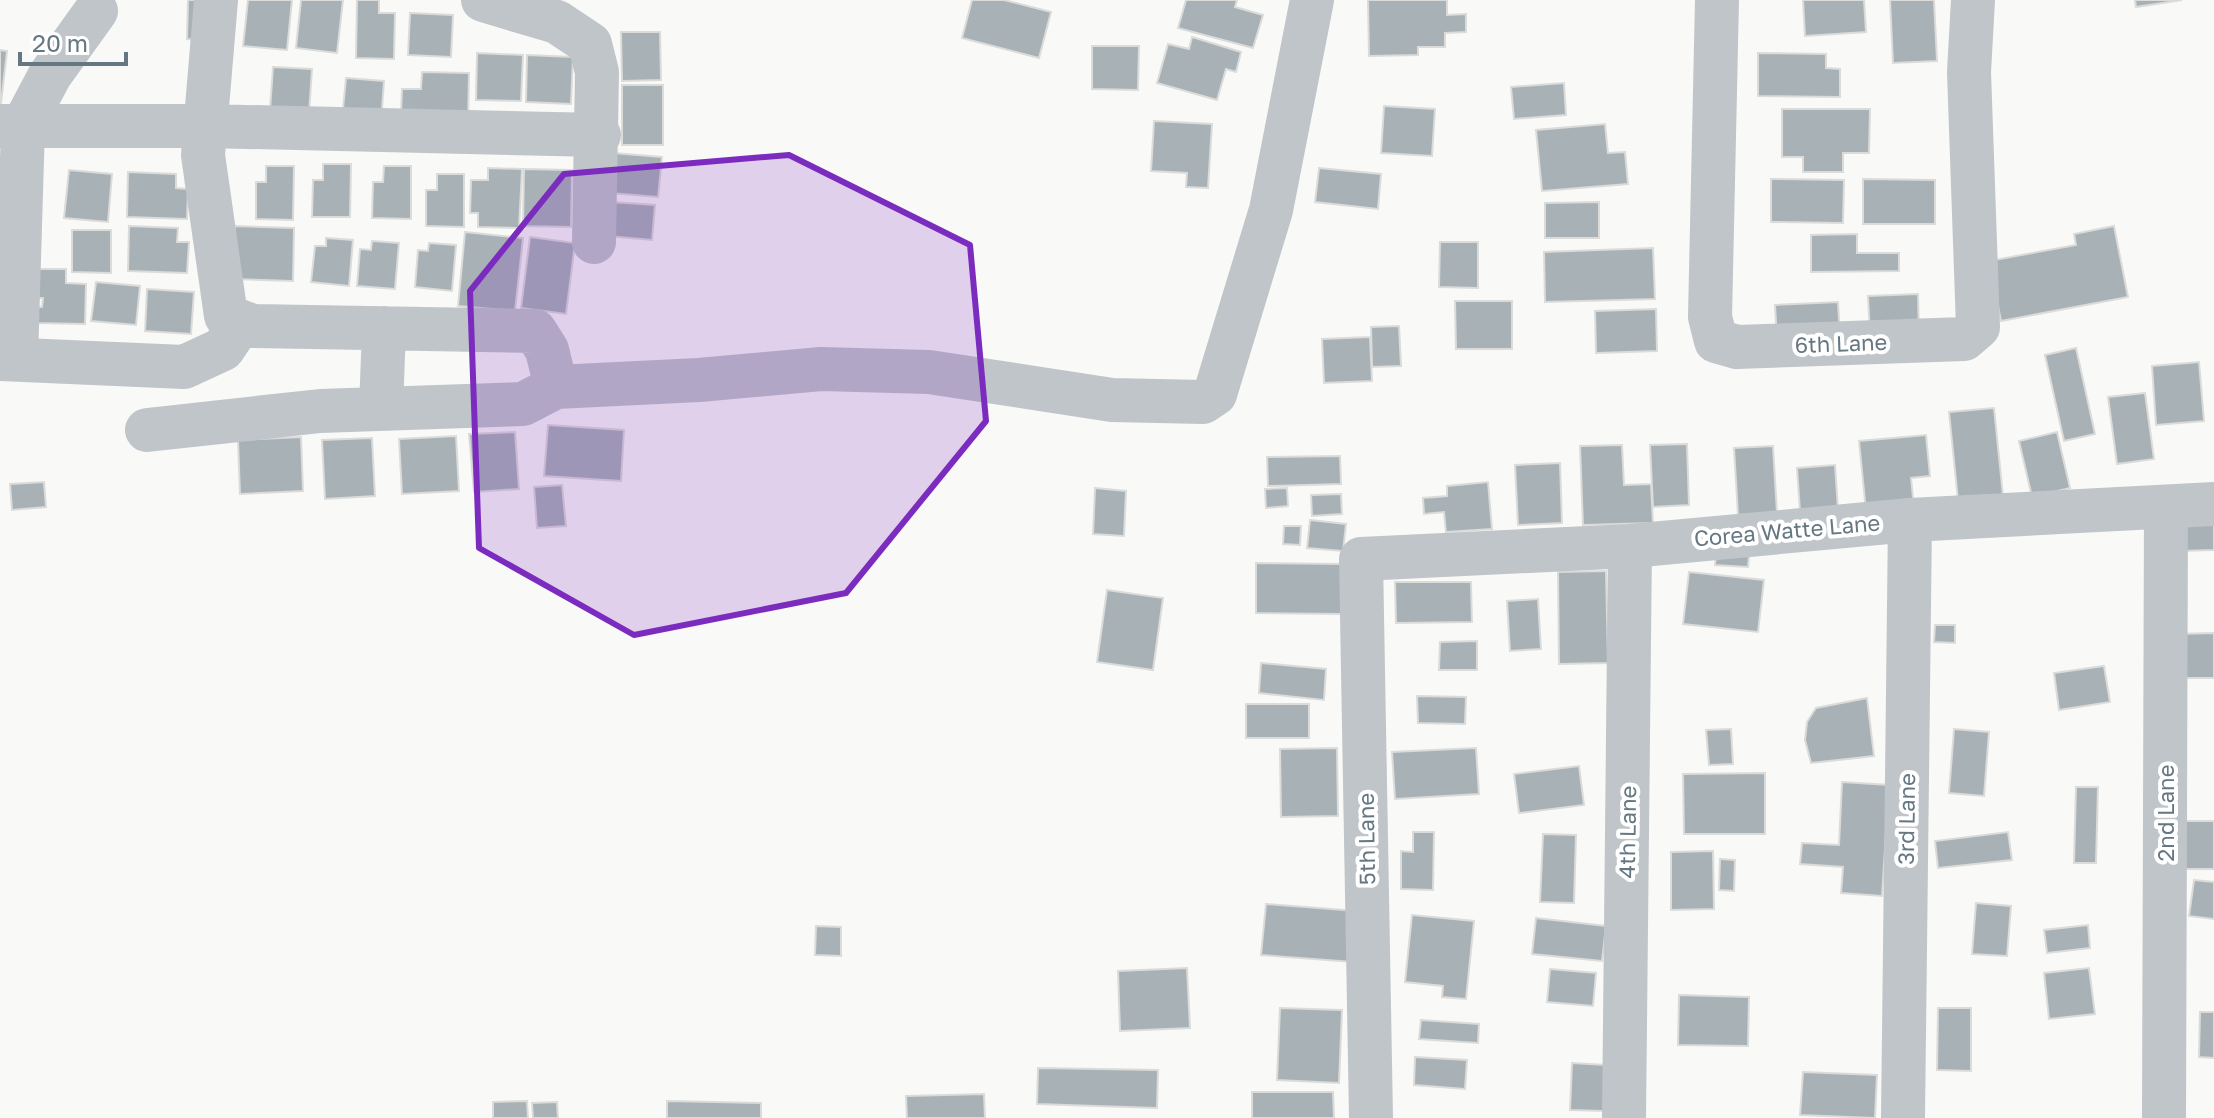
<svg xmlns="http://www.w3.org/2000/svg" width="2214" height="1118" font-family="'Golos Text',sans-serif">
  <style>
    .building { fill: #a7b1b6; stroke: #dbdbd9; stroke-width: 2 }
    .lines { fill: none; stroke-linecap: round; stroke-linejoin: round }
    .minor { stroke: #c0c5c9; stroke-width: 44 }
    .marked { fill: #7b2cbf; fill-opacity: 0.2; stroke: #7b2cbf; stroke-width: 6; stroke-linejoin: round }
    .labels { text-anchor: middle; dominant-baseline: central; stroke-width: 8; stroke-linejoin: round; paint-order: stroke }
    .street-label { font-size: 22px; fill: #657781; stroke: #fff }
  </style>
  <rect width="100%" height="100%" fill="#f9f9f7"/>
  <path class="building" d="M188,0H206L204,40L187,39Z
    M248,0H292L287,50L243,46Z
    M301,0H343L337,53L296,48Z
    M357,0H379V13H395L394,59L356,58Z
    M972,0H1004L1051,12L1039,58L962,38Z
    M1186,0H1237L1235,7L1263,15L1253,48L1178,28Z
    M1368,0H1447V15L1466,14V32L1445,33V47H1418V55L1369,56Z
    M1803,0H1864L1866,32L1805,36Z
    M1890,0H1934L1937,61L1893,63Z
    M2135,0H2182L2136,7Z
    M410,13L453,15L451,57L408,55Z
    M621,32H660L661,80L622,81Z
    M1192,37L1241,52L1236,72L1226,69L1217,100L1157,83L1168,44L1189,49Z
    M1092,46H1139L1138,90L1092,89Z
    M0,50L7,51L1,103H0Z
    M477,53L523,55L521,101L476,100Z
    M1758,53L1826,54V68L1840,69V97L1758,96Z
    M527,55L573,57L571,104L526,102Z
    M273,67L312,69L309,113L270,110Z
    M422,72L469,73L468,124L401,113L402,89H421Z
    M346,78L384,81L381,123L342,119Z
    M1564,83L1566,115L1514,119L1511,87Z
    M622,85H663V145H622Z
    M1384,106L1435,109L1432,156L1381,153Z
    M1782,109H1870L1869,153H1843V172H1803V157H1782Z
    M1154,121L1212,124L1208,188L1186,187L1187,173L1151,171Z
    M1605,124L1608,153L1625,152L1628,184L1542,191L1536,130Z
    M613,153L662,157L658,197L610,193Z
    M323,164H351L350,217H312L313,180H323Z
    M266,166H294L293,220L256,219V182H266Z
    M384,166H411V219L372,218L373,182H383Z
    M488,168L522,169L519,228L478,227V213H470L471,180H488Z
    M1319,168L1381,174L1378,209L1315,202Z
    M524,169L572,170L571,227L523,226Z
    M69,170L112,174L108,222L64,218Z
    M128,172L176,174V188L188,189L187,219L127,217Z
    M437,174H464V227L426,226V190H437Z
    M1771,179L1844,180L1843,223L1771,222Z
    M1863,179L1935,180V224H1863Z
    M611,202L655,205L652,240L608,236Z
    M1599,202V238H1545V203Z
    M129,226L178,228L177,242H189L187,273L128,271Z
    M235,226L294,228L293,281L234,279Z
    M2114,226L2128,297L2001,321L1989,261L2076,245L2074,234Z
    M72,230H111V273L72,272Z
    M465,232L523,238L515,311L458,306Z
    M1857,234V253H1899V271L1811,272V235Z
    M530,237L575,243L566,314L521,308Z
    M326,238L353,240L349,286L311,282L315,246H326Z
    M372,241L399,243L395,289L357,286L360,249L371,250Z
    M1440,242H1478V288L1439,287Z
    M429,243L456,245L452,291L415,287L418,250L428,251Z
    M1653,248L1655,299L1545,302L1544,252Z
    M34,269H66V283L86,284L85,324L36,323V307H42L43,298H34Z
    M96,282L140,286L136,325L91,321Z
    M147,289L194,292L191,334L145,331Z
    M1918,294L1919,332L1870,334L1868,296Z
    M1455,301H1512V349H1456Z
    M1838,302L1840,335L1777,339L1775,305Z
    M1656,309L1657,351L1596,353L1595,311Z
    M1399,326L1401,366L1372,367L1371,327Z
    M1370,337L1372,381L1324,383L1322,339Z
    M2076,348L2095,434L2064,441L2045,355Z
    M2199,362L2204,421L2156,425L2152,366Z
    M2145,393L2154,459L2117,464L2108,397Z
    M1994,408L2003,496L1958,500L1949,412Z
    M548,425L624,430L621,481L544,476Z
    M515,432L519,489L474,492L469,434Z
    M2057,432L2070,488L2032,497L2019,441Z
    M1926,435L1930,476L1911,478L1914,507L1866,511L1859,441Z
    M456,436L459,491L402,494L399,439Z
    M301,437L303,491L240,494L238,440Z
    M372,438L375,496L325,499L322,440Z
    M1687,444L1689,505L1653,507L1650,445Z
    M1622,445L1624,485L1651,484L1653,523L1583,525L1580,446Z
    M1773,446L1777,513L1738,515L1734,448Z
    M1340,456L1341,484L1268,486L1267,457Z
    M1560,463L1562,523L1518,525L1515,465Z
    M1835,465L1838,509L1800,511L1797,468Z
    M44,482L46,507L12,510L10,484Z
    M1488,482L1492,529L1446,532L1444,512L1424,514L1423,498L1447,496V486Z
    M562,485L566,526L537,528L534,487Z
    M1095,488L1126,491L1124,536L1093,534Z
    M1287,488L1288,506L1266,508L1265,489Z
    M1341,494L1342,514L1312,516L1311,495Z
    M2214,516V550L2179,551L2177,517Z
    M1310,520L1346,524L1343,551L1307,548Z
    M1284,526H1301L1300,545L1283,544Z
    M1717,544L1750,546L1748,567L1715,565Z
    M1256,563L1345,564L1344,614L1256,613Z
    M1606,571L1608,663L1559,664L1558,572Z
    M1689,572L1764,580L1758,632L1683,624Z
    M1395,582H1471L1472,622L1396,623Z
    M1107,590L1163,598L1153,670L1097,662Z
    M1538,599L1541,649L1510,651L1507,601Z
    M1935,625H1955V643L1934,642Z
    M2214,633V678H2180L2179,634Z
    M1477,641V670H1439L1440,642Z
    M1261,663L1326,669L1324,700L1259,693Z
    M2104,666L2110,702L2059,710L2054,673Z
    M1417,696L1466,697L1465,724L1418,723Z
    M1867,698L1874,756L1811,763L1805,740L1807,722L1816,708Z
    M1246,704H1309V738H1246Z
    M1731,729L1733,764L1709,765L1706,730Z
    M1954,729L1989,732L1984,796L1949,793Z
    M1337,748L1338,816L1281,817L1280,749Z
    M1476,748L1479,794L1395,799L1392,752Z
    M1579,766L1584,805L1519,813L1514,774Z
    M1765,773V834H1684L1683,774Z
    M1842,782L1889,785L1882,896L1841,893L1843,867L1800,864L1802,843L1839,845Z
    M2076,787H2098L2096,863H2074Z
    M2177,821H2214V869H2176Z
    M1413,832H1434L1433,890L1401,889V851L1413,852Z
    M2008,832L2012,860L1938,868L1935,841Z
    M1543,834L1576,835L1574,903L1540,902Z
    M1713,851L1714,909L1671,910V852Z
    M1720,859L1735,860L1734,891L1719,890Z
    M2194,880L2214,882V919L2189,916Z
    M1976,903L2011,906L2007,956L1972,954Z
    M1266,904L1357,911L1353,962L1261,955Z
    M1412,915L1474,921L1466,999L1442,997L1443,986L1405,982Z
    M1536,918L1606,926L1602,961L1532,954Z
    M2088,925L2090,948L2047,953L2044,930Z
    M816,926L841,927V956L815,955Z
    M1187,968L1190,1028L1120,1031L1118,971Z
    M2089,968L2095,1014L2049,1019L2044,973Z
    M1550,969L1596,973L1593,1006L1547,1002Z
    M1679,995L1749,997L1748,1046L1678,1045Z
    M1280,1008L1342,1010L1339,1083L1277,1080Z
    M1938,1008H1971V1071L1937,1070Z
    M2200,1012H2214V1058L2199,1057Z
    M1421,1020L1479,1024L1478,1043L1419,1039Z
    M1415,1057L1467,1060L1465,1089L1414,1085Z
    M1572,1063L1606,1065L1604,1111L1570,1110Z
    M1038,1068L1158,1070L1157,1108L1037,1104Z
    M1803,1072L1877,1075L1875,1118L1800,1115Z
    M1252,1092H1333L1334,1118H1252Z
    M984,1094L985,1118H907L906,1096Z
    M527,1101L528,1118H493V1102Z
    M667,1101L761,1103V1118H667Z
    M557,1102L558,1118H533L532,1103Z"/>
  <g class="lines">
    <path class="minor" d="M216,0L203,155L226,316L253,326L535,331L547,350L556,387L699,380L821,369L929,372L1112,400L1203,402L1215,394L1271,210L1312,0
      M483,0L557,22L590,44L597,72L594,242
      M1717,0L1710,317L1716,341L1737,347L1964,339L1978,327L1969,72L1973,0
      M0,126H206L599,135
      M0,359L184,367L223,349L241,322
      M16,359L23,126L50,75L96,11
      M381,409L384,328
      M147,430L320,411L523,404L556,387
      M1371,1118L1361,559L1630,546L1910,520L2214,504
      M1624,1118L1630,546
      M1903,1118L1910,520
      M2164,1118L2166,507"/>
  </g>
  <path class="marked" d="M789,155L970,245L986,421L846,593L634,635L479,548L470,291L564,174Z"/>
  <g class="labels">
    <g class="street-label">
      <text transform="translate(1841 343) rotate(-2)">6th Lane</text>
      <text transform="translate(1787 530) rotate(-5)">Corea Watte Lane</text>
      <text transform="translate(2165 813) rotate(-90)">2nd Lane</text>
      <text transform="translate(1906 819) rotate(-89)">3rd Lane</text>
      <text transform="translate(1627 832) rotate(-89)">4th Lane</text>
      <text transform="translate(1366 839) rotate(-91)">5th Lane</text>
    </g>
  </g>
  <path d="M20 52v12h106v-12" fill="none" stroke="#657781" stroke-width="4"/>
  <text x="32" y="52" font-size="24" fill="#657781" stroke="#ffffff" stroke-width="6" paint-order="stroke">20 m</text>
</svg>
